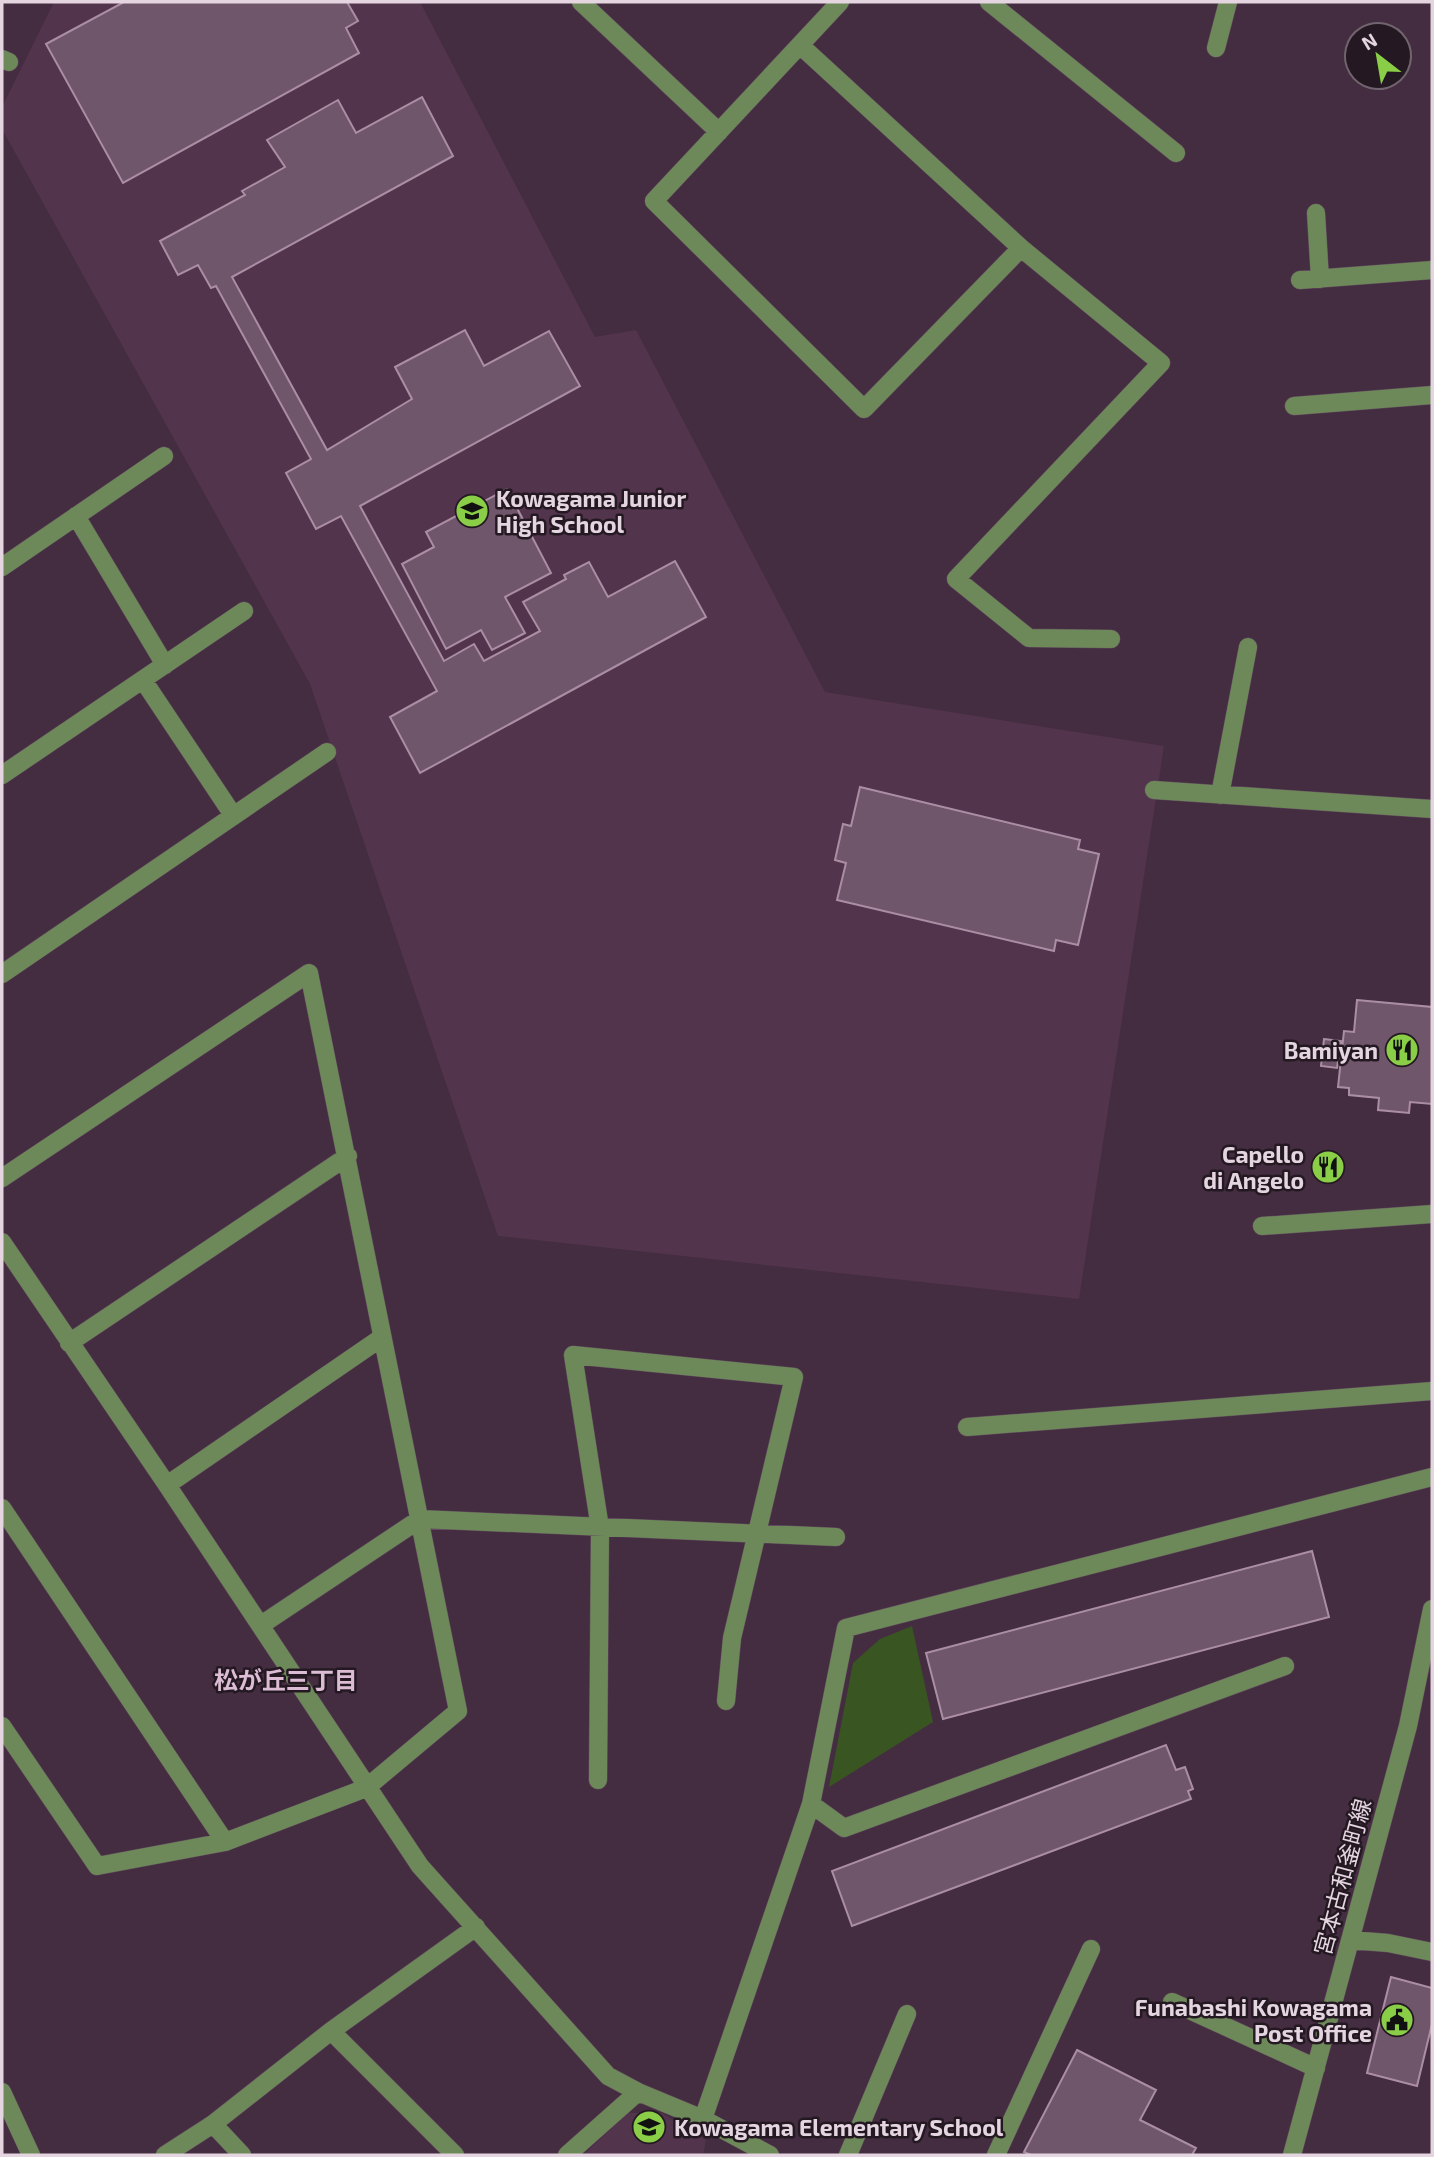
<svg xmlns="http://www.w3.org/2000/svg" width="1434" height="2157" font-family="'Exo 2','Noto Sans JP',sans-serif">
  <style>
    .built { fill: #52344c }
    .green { fill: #395521 }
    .building { fill: #70566a; stroke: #ab8ea5; stroke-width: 2 }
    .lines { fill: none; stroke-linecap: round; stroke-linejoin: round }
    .minor-casing { stroke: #614b5d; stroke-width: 19 }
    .minor { stroke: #6d8959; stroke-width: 18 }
    .labels { text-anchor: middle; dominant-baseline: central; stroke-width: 5; stroke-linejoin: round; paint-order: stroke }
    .poi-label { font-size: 23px; font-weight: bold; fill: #e4d5e0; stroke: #241922; text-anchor: end }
    .street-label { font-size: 23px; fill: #e4d5e0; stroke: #241922 }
    .neighbourhood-label { font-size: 24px; font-weight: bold; fill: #dbbcd4; stroke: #241922 }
  </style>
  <rect width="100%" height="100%" fill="#442d40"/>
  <path class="built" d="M54,2H420L595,337L636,330L825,692L1164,746L1079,1299L498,1236L310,684L2,129V107Z
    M628,2113H662L706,2140L703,2155H583Z"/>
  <path class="green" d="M912,1626L933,1722L829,1787L853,1663L880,1639Z"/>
  <path class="building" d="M124,2H347L358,21L346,28L359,53L123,183L46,44Z
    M422,97L453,156L232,277L327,450L412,399L395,367L465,330L484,366L549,331L580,386L360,506L444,661L474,644L484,661L540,631L523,602L566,579L564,575L589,562L608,597L675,561L706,617L420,773L390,717L437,691L341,516L316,529L286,473L311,459L216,286L211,288L198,265L178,275L160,241L245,195L242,191L285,167L267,140L338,100L356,133Z
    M507,489L551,573L505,597L525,633L492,650L481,630L446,649L402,564L434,547L426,532Z
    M860,787L1080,840L1078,849L1099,854L1078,945L1056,940L1054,951L837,900L846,863L835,860L843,824L851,826Z
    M1357,1000L1432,1007V1104L1410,1102L1409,1113L1378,1110L1379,1098L1349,1095V1088L1338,1087L1344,1031L1354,1032Z
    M1324,1039L1341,1041L1337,1068L1321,1066Z
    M1312,1551L1329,1617L943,1719L926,1653Z
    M1166,1745L1176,1770L1185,1767L1193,1789L1188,1791L1191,1799L852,1926L832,1871Z
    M1391,1977L1432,1988V2024L1417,2086L1367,2073Z
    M1077,2050L1156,2090L1140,2120L1196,2148L1192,2155H1031L1024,2152Z"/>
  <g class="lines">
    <defs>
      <path id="minor" d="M581,2L719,132
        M840,2L654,201L864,409L1021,248
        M989,2L1176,153
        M801,46L1021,248L1161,363L956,579L1029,638L1111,639
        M1216,48L1228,2
        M2,59L9,62
        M1316,213L1320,279
        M1300,280L1432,270
        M1294,406L1432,395
        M76,516L165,665
        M2,567L164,456
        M143,680L233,815
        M2,775L244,611
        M1154,790L1432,809
        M1220,795L1248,647
        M2,974L327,752
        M2,1178L309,973L458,1711L366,1788L225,1842L97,1866L2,1726
        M1262,1226L1432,1214
        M2,1242L167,1485L420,1866L608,2076L638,2092L703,2119L770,2155
        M69,1343L348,1156
        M967,1427L1432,1391
        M167,1485L381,1338
        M2,1508L225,1842
        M261,1625L420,1519L836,1537
        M598,1780L600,1528L573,1355L794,1377L732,1638L726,1701
        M811,1804L844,1828L1285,1666
        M1351,1940L1388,1943L1432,1952
        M1172,2002L1316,2068
        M331,2031L455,2155
        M2,2092L31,2155
        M703,2119L811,1804L846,1628L1432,1477
        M213,2124L242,2155
        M165,2155L213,2124L331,2031L476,1927
        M567,2155L638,2092
        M848,2155L907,2014
        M996,2155L1091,1949
        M1292,2155L1408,1726L1432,1609"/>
    </defs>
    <use href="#minor" class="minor-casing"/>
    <use href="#minor" class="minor"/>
  </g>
  <defs>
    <symbol id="school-disc" viewBox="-11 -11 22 22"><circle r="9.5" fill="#8ace47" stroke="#241922"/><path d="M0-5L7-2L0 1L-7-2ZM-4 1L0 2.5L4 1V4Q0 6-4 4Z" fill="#111"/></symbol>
    <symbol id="restaurant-disc" viewBox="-11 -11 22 22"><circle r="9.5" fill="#8ace47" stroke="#241922"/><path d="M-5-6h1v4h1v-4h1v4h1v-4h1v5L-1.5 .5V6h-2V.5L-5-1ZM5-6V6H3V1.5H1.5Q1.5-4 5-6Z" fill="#111"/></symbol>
    <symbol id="civic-disc" viewBox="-11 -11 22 22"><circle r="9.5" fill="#8ace47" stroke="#241922"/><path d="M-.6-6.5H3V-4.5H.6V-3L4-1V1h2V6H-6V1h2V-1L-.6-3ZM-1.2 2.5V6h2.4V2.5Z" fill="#111"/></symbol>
  </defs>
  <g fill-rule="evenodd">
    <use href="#school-disc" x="453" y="492" width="38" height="38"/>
    <use href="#restaurant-disc" x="1383" y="1031" width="38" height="38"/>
    <use href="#restaurant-disc" x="1309" y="1148" width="38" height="38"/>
    <use href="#civic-disc" x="1378" y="2001" width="38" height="38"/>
    <use href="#school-disc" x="630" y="2108" width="38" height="38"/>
  </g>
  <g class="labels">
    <g class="poi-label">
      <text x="496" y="498" text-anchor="start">Kowagama Junior<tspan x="496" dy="26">High School</tspan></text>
      <text x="1378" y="1050">Bamiyan</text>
      <text x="1304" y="1154">Capello<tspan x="1304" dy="26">di Angelo</tspan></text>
      <text x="1372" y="2007">Funabashi Kowagama<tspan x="1372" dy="26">Post Office</tspan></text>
      <text x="674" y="2127" text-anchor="start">Kowagama Elementary School</text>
    </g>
    <g class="street-label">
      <text transform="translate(1342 1877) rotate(-75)">宮本古和釜町線</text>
    </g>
    <g class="neighbourhood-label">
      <text x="286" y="1679">松が丘三丁目</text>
    </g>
  </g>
  <rect width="1434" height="2157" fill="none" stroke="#e4d5e0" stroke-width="7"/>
  <g transform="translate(1378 56) rotate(329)"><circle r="33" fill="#241922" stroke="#71646e" stroke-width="2"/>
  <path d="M0-5L12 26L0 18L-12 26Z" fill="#8ace47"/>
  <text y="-10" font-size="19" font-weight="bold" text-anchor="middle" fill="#e4d5e0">N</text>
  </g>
</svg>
